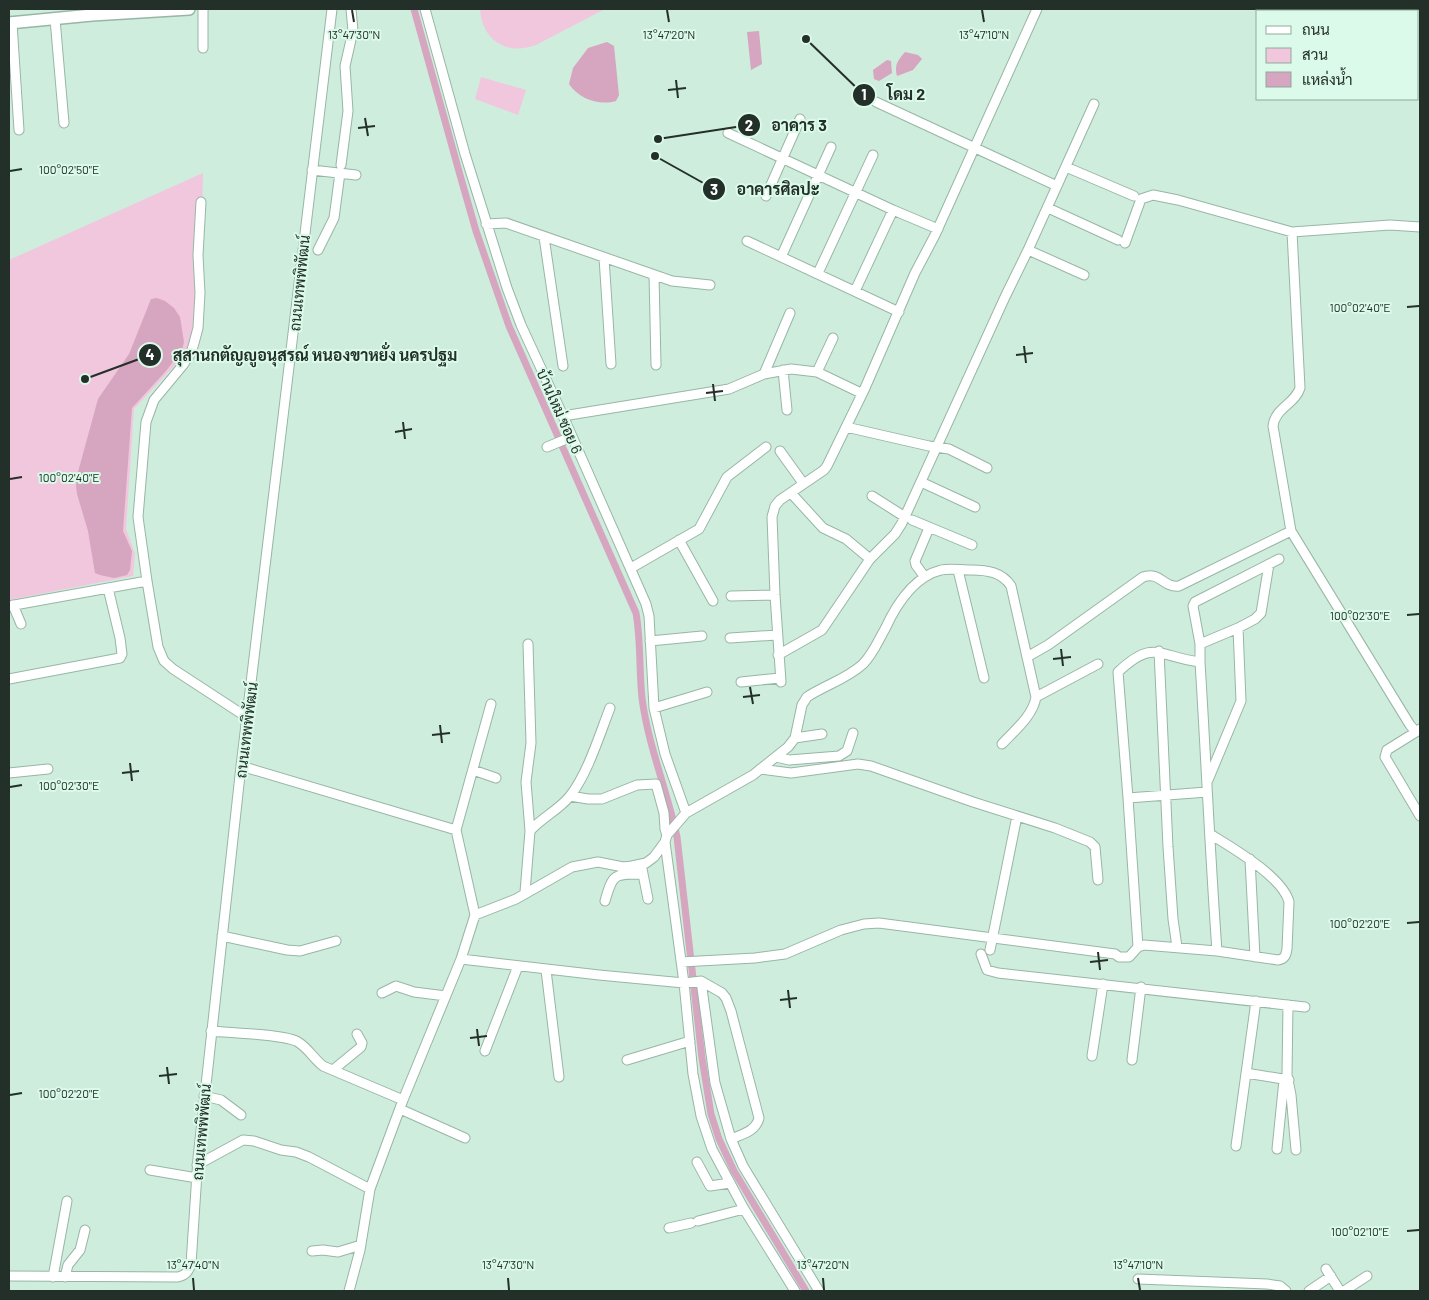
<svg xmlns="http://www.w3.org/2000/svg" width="1429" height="1300" font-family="Barlow,Sarabun,sans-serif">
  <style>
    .green { fill: #f1c7dd }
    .water { fill: #d6a5bf }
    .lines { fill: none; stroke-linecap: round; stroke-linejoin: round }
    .canal { stroke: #d6a5bf; stroke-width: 7 }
    .minor-casing { stroke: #98b6a6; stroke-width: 11 }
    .major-casing { stroke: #98b6a6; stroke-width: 14 }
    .minor { stroke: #fff; stroke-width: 9 }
    .major { stroke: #fff; stroke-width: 11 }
    .ticks { fill: none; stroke: #232f29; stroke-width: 2 }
    .labels { text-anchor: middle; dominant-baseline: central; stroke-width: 4; stroke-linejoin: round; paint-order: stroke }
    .street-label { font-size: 15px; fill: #232f29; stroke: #dbfae9 }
    .ticks-label { font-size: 12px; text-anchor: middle; fill: #232f29; stroke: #dbfae9; stroke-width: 4; stroke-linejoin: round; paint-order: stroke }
    .leader { fill: none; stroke: #232f29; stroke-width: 2 }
    .callout-dot { fill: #232f29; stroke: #dbfae9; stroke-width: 2 }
    .mark-label { font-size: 15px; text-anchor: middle; font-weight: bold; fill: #fff }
    .callout-label { font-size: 16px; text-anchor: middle; font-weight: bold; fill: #232f29; stroke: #dbfae9; stroke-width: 4; stroke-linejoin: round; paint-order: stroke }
  </style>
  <rect width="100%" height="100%" fill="#ceeddc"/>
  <path class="green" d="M480,9H605L536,45C506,56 482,40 480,9Z
    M481,77L526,90L518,115L475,99Z
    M203,173L200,297L196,329L189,350L134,409L126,529L135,554L133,576L9,600V260Z"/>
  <path class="water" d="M759,31L762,64L751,70L747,32Z
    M607,42L614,46L619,95L616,101C599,106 579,99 569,84L573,68L588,48Z
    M905,52L918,55L922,59L913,70L897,76C894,65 898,60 905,52Z
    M887,60L891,61L892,73L879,81L874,79L873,70Z
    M157,298L165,301L174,308L180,317L184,342L182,350L166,371L132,408L123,531L132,551L130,570L127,575L114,578L100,575L95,573L88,531L77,494L76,486L78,472L98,399L129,354L151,299Z"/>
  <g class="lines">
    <path class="canal" d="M414,9L460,175L476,231L509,326L636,613C641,641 639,670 642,698C648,745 667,790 677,837L702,1058L711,1114L719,1139L734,1171L806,1291"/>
    <defs>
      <path id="minor" d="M203,9V48
        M425,9L465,154L507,288L521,325L563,416L646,604L649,616L654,708L665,754L686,813
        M55,19L64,123
        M12,23L19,130
        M876,102L1057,186
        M728,133L893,210L938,229
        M341,165L348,111L345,66L353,31L351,9
        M1066,167L1134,196
        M312,170L356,175
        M766,196L800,119
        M1048,208L1118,240
        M486,224L506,223L672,281L710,285
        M1292,232L1300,388C1295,404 1275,408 1273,426L1291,531L1410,725L1416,732L1420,729
        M544,237L563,366
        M747,241L899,312
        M1125,243L1141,199L1153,195L1178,200L1292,232L1390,225L1420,227
        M318,250L334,218L340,173
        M1028,250L1084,275
        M781,257L831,147
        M604,258L611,364
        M818,273L873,155
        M654,275L656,365
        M855,291L893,210
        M783,370L787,410
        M817,372L833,338
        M764,374L790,313
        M563,416L729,389L764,374L791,369L817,372L861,393
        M846,427L929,446L949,449L987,468
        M547,447L571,437
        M780,451L803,483
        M921,482L975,507
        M791,493L823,528L846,539L870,559
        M872,496L905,517
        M912,520L972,545
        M679,540L713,601
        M631,568L699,529L727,477L766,447
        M958,570L984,678
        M924,576L916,565L915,561L929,528
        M147,581L138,517L146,422L154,400L183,365L191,353L194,343L198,328L200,293L198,255L201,202
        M731,596L775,595
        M13,605L21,624
        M9,606L147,581L158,647L164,661L173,669L248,718
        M1238,628L1255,619L1261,613L1269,564
        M730,638L777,635
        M650,641L702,636
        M1200,644L1193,606L1195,602L1279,559
        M1159,651L1168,847L1173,919L1177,947
        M778,655L822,630L870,559L895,534L902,523L1005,297L1028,250L1094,104
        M1027,657L1048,645L1143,577C1160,571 1163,588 1179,586L1291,531
        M1200,662C1206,758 1210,855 1217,951
        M9,679L120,658L122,654L120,638L108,588
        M741,682L780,678
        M781,682L775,595L772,517L775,506L780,500L824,470L827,466L865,388L915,273L935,235L1037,9
        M1036,697L1098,664
        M654,708L707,692
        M1416,732L1387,750L1385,757L1420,816
        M795,738L822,734
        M776,757L789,760L839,756L847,751L853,733
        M241,766L456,830
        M760,769L791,773L858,764L871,766L973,802L1055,828L1090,842L1095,847L1098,880
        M473,770L496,778
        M9,773L48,769
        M570,796L588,799H602L637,785L656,784L664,813L665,829L667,835
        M1128,798L1118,672C1154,638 1159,657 1200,662V644L1238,628L1241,701L1208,780
        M530,831C541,818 559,810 570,796C588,773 599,736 610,708
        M1250,859L1255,957
        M642,869L648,899
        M525,892L530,831L526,782L531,743L528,644
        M605,901C613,873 614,874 643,874
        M475,915L516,899L572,867L598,862L623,867L632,866L646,863L654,857L665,842
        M222,936L287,950L300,951L336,941
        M1138,947L1128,798L1207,792
        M990,950L1017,816
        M981,954L987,970L998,973L1305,1007
        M461,959L599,975L684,983L701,981L722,993L726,998L731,1011L759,1118C756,1131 743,1134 731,1139
        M681,962L755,958L785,954L841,930L864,924L879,923L1115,954L1119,957H1129L1138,947L1144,945L1217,951L1278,960C1285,959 1286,955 1287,949L1289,902C1283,877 1231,847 1210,834
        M546,970L559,1077
        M701,981L715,1083L731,1139L743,1166L819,1291
        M382,993L396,986L414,992L446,996
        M211,1031C229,1033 285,1034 298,1042C308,1048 314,1059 323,1066L403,1100
        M485,1051L518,966
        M1092,1056L1103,984
        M627,1060L690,1041
        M1132,1060L1141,987
        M333,1070L361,1047L362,1043L357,1034
        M1246,1073L1289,1080
        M1287,1075L1291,1095L1296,1150
        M204,1096L221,1100L241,1115
        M400,1109L465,1138
        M1236,1146L1256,1001
        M1277,1149L1284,1080L1287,1075L1288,1005
        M697,1162L710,1186L730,1183
        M197,1165L243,1140L254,1141L281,1150L296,1152L309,1157L370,1189
        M150,1170L197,1178
        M698,1221L744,1209
        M669,1228L691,1223
        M312,1251L323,1250L338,1252L361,1245
        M1326,1269L1340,1291
        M9,1276L178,1277C186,1275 188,1272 191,1264L198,1158L241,766L332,9
        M53,1277L67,1201
        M65,1277L68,1265L80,1250L85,1230
        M1138,1279L1267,1284L1280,1286L1286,1291
        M349,1291L360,1250L370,1189L403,1100L461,959L475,915L456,830L491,704
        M795,1291L744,1209L712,1149L701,1116L693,1074L684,983L665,842L667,835L686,813L753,775L788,747L795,738L802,705L807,697C825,685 847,679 863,664C873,654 878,641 885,629C896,605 913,577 941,570C950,568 961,570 971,570C987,570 1002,572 1011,586L1036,697C1033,716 1014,731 1002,744
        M1309,1291L1331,1276
        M1344,1291L1367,1276"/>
      <path id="major" d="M9,23L92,15L189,9"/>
    </defs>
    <use href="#minor" class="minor-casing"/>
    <use href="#major" class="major-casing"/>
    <use href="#minor" class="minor"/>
    <use href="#major" class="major"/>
  </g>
  <path class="ticks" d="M352,10L354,22M667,10L669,22M982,10L984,22M676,80L678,98M668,90L686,88M365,118L368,136M358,128L375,126M10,171L22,169M1407,307L1419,306M1024,346L1026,363M1016,355L1033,353M713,384L715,401M706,393L723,391M403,422L405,439M395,432L412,429M10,479L22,477M1407,615L1419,614M1061,649L1063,666M1053,659L1071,657M750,687L753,704M743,697L760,695M440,725L442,743M432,735L450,733M130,763L132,781M122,773L139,771M10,787L22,785M1407,923L1419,922M1098,952L1100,970M1090,962L1108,960M788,990L790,1008M780,1000L797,998M477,1029L479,1046M470,1038L487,1036M167,1067L169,1084M159,1076L177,1074M10,1095L22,1093M1407,1231L1419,1230M193,1278L194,1290M508,1278L509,1290M823,1278L824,1290M1138,1278L1140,1290"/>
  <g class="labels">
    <g class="street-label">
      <text transform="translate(299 283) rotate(-84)">ถนนเทพพิพัฒน์</text>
      <text transform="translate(560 411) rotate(66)">บ้านใหม่ ซอย 6</text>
      <text transform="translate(246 730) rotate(-83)">ถนนเทพพิพัฒน์</text>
      <text transform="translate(201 1132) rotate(-85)">ถนนเทพพิพัฒน์</text>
    </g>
  </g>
  <g class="ticks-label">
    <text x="354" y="39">13°47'30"N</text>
    <text x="669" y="39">13°47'20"N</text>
    <text x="984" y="39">13°47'10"N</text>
    <text x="69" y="174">100°02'50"E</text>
    <text x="1360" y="312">100°02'40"E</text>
    <text x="69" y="482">100°02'40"E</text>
    <text x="1360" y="620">100°02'30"E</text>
    <text x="69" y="790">100°02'30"E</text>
    <text x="1360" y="928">100°02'20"E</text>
    <text x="69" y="1098">100°02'20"E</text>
    <text x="1360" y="1236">100°02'10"E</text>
    <text x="193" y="1269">13°47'40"N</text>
    <text x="508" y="1269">13°47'30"N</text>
    <text x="823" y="1269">13°47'20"N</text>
    <text x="1138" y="1269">13°47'10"N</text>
  </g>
  <path class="leader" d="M806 39L864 95M658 139L749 125M655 156L714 189M85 379L150 355"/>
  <g class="callout-dot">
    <circle cx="806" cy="39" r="5"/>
    <circle cx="658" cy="139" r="5"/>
    <circle cx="655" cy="156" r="5"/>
    <circle cx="85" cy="379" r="5"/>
    <circle cx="864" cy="95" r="12"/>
    <circle cx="749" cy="125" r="12"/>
    <circle cx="714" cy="189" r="12"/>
    <circle cx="150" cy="355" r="12"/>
  </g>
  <g class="mark-label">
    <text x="864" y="100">1</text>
    <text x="749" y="131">2</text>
    <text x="714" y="195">3</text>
    <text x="150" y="360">4</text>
  </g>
  <g class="callout-label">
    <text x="906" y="100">โดม 2</text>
    <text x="799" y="131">อาคาร 3</text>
    <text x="778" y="195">อาคารศิลปะ</text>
    <text x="315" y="361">สุสานกตัญญูอนุสรณ์ หนองขาหยั่ง นครปฐม</text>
  </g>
  <rect width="1429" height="1300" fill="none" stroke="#232f29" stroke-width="20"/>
  <rect x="1256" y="10" width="162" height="90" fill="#dbfae9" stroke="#91a99c"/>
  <rect x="1266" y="26" width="25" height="8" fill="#ffffff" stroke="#91a99c"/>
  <text x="1302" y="35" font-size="15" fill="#232f29">ถนน</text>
  <rect x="1266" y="48" width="25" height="15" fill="#f1c7dd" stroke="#91a99c"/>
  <text x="1302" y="60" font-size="15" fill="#232f29">สวน</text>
  <rect x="1266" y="72" width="25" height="15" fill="#d6a5bf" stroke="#91a99c"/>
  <text x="1302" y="85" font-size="15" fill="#232f29">แหล่งน้ำ</text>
</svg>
